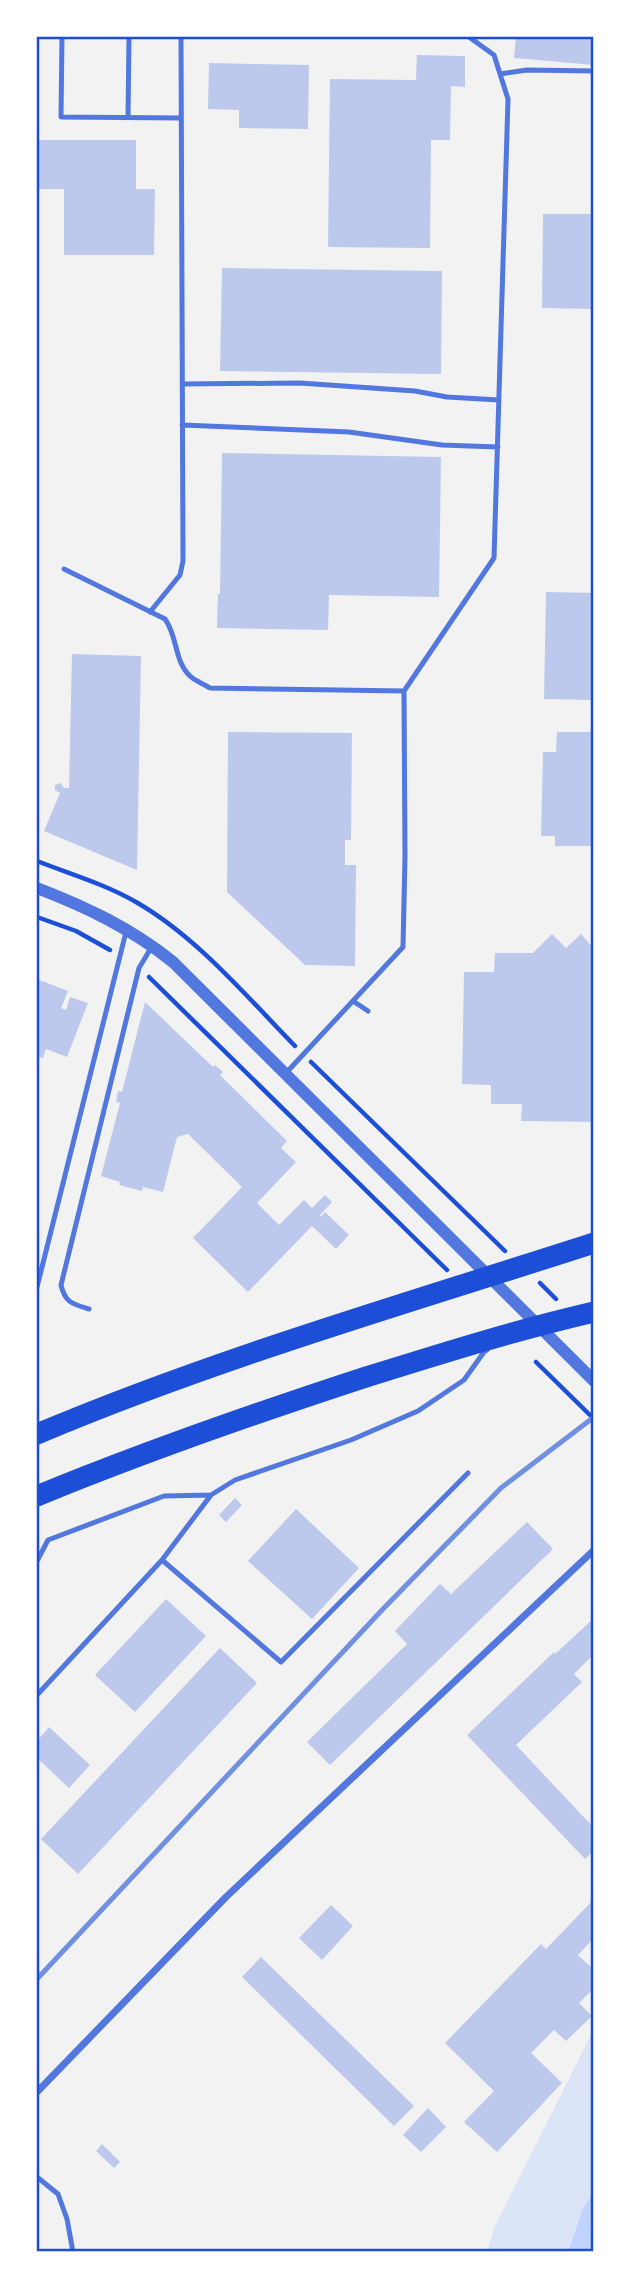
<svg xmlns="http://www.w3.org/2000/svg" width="631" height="2289" font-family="Roboto,sans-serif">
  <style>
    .green { fill: #dbe4f7 }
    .water { fill: #bfd3fe }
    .building { fill: #bdc9ec }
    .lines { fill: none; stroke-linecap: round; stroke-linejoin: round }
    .path { stroke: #1d4ed8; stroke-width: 4.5 }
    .service { stroke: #5277de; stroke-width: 5 }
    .minor { stroke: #5277de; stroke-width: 7 }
    .tertiary { stroke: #5277de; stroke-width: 12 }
    .motorway { stroke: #1d4ed8; stroke-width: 21 }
    .rail { stroke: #7290e2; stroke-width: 5 }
    .neatline { fill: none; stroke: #1d4ed8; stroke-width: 2.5 }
  </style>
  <rect width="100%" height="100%" fill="#f2f2f2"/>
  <path class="green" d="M594,2029V2191L582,2211L568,2252H487L494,2228Z"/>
  <path class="water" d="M594,2191V2252H568L582,2211Z"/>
  <path class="building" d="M516,37H594V65L514,58Z
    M417,55L465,56V87L451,86L450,140H431L430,248L328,247L330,79L416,80Z
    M209,63L309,65L308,129L239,128V110L208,109Z
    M39,140H136V189H155L154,255H64V189H39Z
    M543,214H594V309L542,308Z
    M222,268L442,271L441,374L220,371Z
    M222,453L441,457L439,597L329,595L328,630L217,628L218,594H220Z
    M546,592L594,593V700L544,699Z
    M72,654L141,656L137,870L44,831L60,793L55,790V785L60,783L64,788H69Z
    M228,732L352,733L351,840H345V865H356L355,966L305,965L227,892Z
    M557,732H594V846H555V836H541L543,752H556Z
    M552,934L566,948L581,934L594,949V1122L521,1121L522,1104H491V1085L462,1084L464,972H494L495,953H533Z
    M37,979L68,991L61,1008L66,1010L70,997L88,1003L67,1057L46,1049L43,1058L37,1056Z
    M145,1002L213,1067L215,1065L223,1072L220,1075L287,1141L281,1148L296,1162L257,1203L279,1225L304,1200L312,1208L325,1195L332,1202L320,1215L321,1217L325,1212L349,1235L336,1249L312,1226L248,1292L193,1238L242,1187L188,1134L177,1137L163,1192L143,1187L142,1191L119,1185L120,1182L101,1176L120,1103L116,1102L118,1091L122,1092Z
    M235,1498L242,1505L226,1522L219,1515Z
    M296,1509L359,1568L312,1619L248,1561Z
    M527,1522L553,1549L330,1765L307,1742L407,1644L395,1631L440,1584L451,1594Z
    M166,1599L206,1636L135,1712L95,1675Z
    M594,1618V1654L574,1674L582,1682L516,1745L594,1828V1850L585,1859L467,1735L554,1652L555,1654Z
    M220,1648L257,1683L78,1874L41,1839Z
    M49,1727L90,1765L69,1788L37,1758V1741Z
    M594,1899V1938L578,1955L594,1970V1988L579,2003L592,2016L566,2041L554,2030L531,2053L562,2083L497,2152L464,2122L494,2091L445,2043L541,1944L546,1949Z
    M331,1905L353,1926L322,1960L299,1938Z
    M261,1957L414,2106L394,2126L242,1977Z
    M428,2108L446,2127L421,2152L403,2135Z
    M102,2144L120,2162L114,2168L96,2151Z"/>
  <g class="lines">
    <path class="path" d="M37,861C70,874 105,884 136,902C197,937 246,996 295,1046
      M37,917L76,931L110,950
      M149,977L447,1270
      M311,1062L505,1251
      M540,1283L556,1299
      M536,1362L594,1419"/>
    <path class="service" d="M62,37L61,117L181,118
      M500,74L527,70L594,71
      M128,117L129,37
      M182,384L300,383L415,391L447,397L499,400
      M182,425L349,432L442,445L498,447
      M64,569L165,619C178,637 174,661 190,676C195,681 204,684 210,688L404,691
      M150,612L180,575L183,561L181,37
      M353,1001L368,1011
      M286,1073L403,947L405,856L404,691L494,558L508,99L494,55L469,37
      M37,1287L126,932
      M89,1309C73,1304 65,1303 61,1285L139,968L151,948
      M162,1560L281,1662L468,1473
      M37,1561L48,1540L164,1496L211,1495
      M37,1695L162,1560L211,1495L235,1480L351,1440L418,1411L464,1380L484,1352L487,1350
      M37,2177L58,2194L67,2219L73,2252"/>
    <path class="minor" d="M37,2092L226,1897L594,1550"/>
    <path class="tertiary" d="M37,888C86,907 131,928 173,962L594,1381"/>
    <path class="motorway" d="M37,1434C217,1358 408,1303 594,1243
      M37,1496C144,1452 253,1414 363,1378C440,1354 516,1330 594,1312"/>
    <path class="rail" d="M37,1979L383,1609L501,1488L594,1417"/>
  </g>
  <rect width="631" height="2289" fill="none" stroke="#ffffff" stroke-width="77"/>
  <rect x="38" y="38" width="554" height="2212" class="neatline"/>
</svg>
